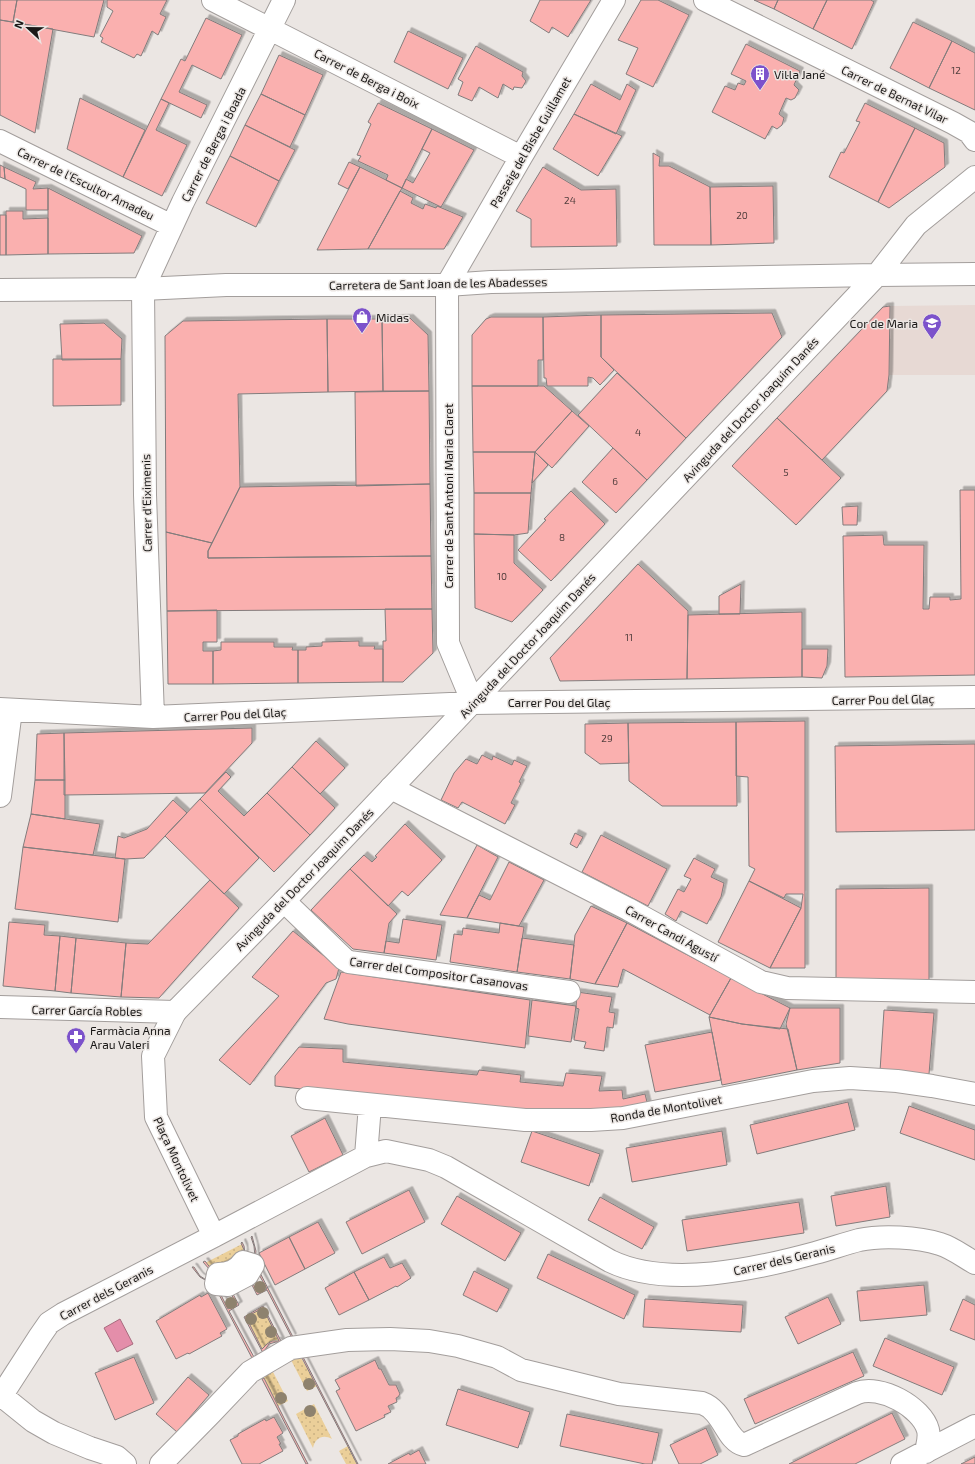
<svg xmlns="http://www.w3.org/2000/svg" width="975" height="1464" font-family="'Exo 2',sans-serif">
  <style>
    .built { fill: #e7d9d4 }
    .grass { fill: url(#grass-dots) }
    .water { fill: #e48eaa; stroke: #a86b7e }
    .building { fill: #fab0af; stroke: #827c7c; fill-rule: evenodd; filter: url(#shadow) }
    .lines { fill: none; stroke-linecap: round; stroke-linejoin: round }
    .street-casing { stroke: #a39e9c; stroke-width: 24 }
    .secondary-casing { stroke: #a39e9c; stroke-width: 24 }
    .street { stroke: #fff; stroke-width: 22 }
    .secondary { stroke: #fff; stroke-width: 22 }
    .tree { fill: #8e826e }
    .labels { text-anchor: middle; dominant-baseline: central; stroke-width: 3; stroke-linejoin: round; paint-order: stroke }
    .number-label { font-size: 10px; fill: #533f3e }
    .poi-label { font-size: 12px; fill: #1b1918; stroke: #ebe6e3; text-anchor: start }
    .street-label { font-size: 12px; fill: #1b1918; stroke: #ebe6e3 }
  </style>
  <defs>
    <pattern id="grass-dots" width="8" height="8" patternUnits="userSpaceOnUse"><rect width="8" height="8" fill="#ebcf99"/><path d="M2 2h.1M6 6h.1" fill="none" stroke="#c9b183" stroke-width="1.8" stroke-linecap="round"/></pattern>
    <filter id="shadow"><feDropShadow dx="3.5" dy="-3.5" stdDeviation="0" flood-color="#0004"/></filter>
  </defs>
  <rect width="100%" height="100%" fill="#ebe6e3"/>
  <path class="built" d="M975,305V375H889L890,306Z"/>
  <path class="grass" d="M242,1244L244,1254L215,1271L205,1263Z
    M263,1308L279,1341C272,1339 267,1344 262,1349L246,1317Z
    M300,1356L317,1386L307,1391L291,1360Z
    M272,1370L288,1401L278,1406L264,1378V1375Z
    M314,1404L332,1439C323,1434 315,1438 313,1448L296,1414Z
    M348,1446L357,1464H346L339,1451Z"/>
  <path class="water" d="M120,1319L133,1344L117,1352L104,1328Z"/>
  <path class="building" d="M0,0H17L13,22L0,20Z
    M17,0H104L94,37L13,22Z
    M107,0H167L160,14L166,17L158,35L152,31L141,56L137,54L134,58L101,42L103,38L100,36L113,11L107,7Z
    M540,0H591L568,37L552,27L549,33L530,21Z
    M641,0H658L689,15L653,87L626,74L638,48L618,40Z
    M754,0H778L774,9Z
    M778,0H827L813,29L774,9Z
    M827,0H871L874,2L852,49L813,29Z
    M206,18L242,35L221,79L192,65L179,92L207,105L201,118L161,99L181,59L185,61Z
    M0,20L53,29L35,133L0,115Z
    M913,22L952,41L929,88L890,68Z
    M408,31L463,58L448,89L394,62Z
    M952,41L975,53V110L929,88Z
    M746,44L800,71L794,85L799,90L795,98L791,100L786,98L779,114L784,118L782,125L777,129L772,126L765,139L712,112L725,86L735,90L738,83L744,85L746,81L731,74Z
    M476,46L523,72L522,76L526,81L522,88L514,87L513,90L503,84L498,98L479,87L472,101L458,95L463,82L458,79Z
    M279,55L323,75L305,115L261,94Z
    M591,84L620,100L627,84L636,90L616,134L574,114Z
    M261,94L305,115L290,147L245,125Z
    M80,98L145,130L123,177L67,149Z
    M161,99L169,103L156,130L187,145L162,196L123,177Z
    M378,103L432,129L402,188L386,180L388,175L358,161L361,156L357,155L371,124L368,122Z
    M865,103L915,128L878,202L829,177L841,152L844,153L860,122L856,121Z
    M574,114L622,136L598,176L553,149Z
    M245,125L295,150L279,181L230,156Z
    M915,128L944,143L945,167L889,208L878,202Z
    M432,129L474,150L441,207L402,188L406,179L413,183L430,153L422,149Z
    M653,153L660,157L659,166H669L710,187L711,245H654Z
    M230,156L279,181L256,227L206,203Z
    M349,162L360,167L348,189L338,184Z
    M0,165L4,167L5,179L0,177Z
    M4,167L36,182L33,189L48,188V210H26V189L5,179Z
    M360,167L402,188L368,249L317,250Z
    M543,167L581,190L616,189L617,246L531,247V219L516,211Z
    M773,186L774,243L711,245L710,187Z
    M48,188L142,236L134,253L48,254Z
    M400,191L413,198L411,203L423,209L425,204L436,208L437,206L463,217L444,249H368Z
    M6,211H23V219L48,218V254L6,255Z
    M0,215H6V255H0Z
    M890,306L889,375L887,391L822,460L777,418L883,307Z
    M772,313L782,337L686,438L601,357V315Z
    M601,315V357L614,370L600,385L593,378L588,377V386H547L546,378H544L543,317Z
    M491,317H543V360H538V386H472V335L486,319Z
    M410,318L428,335L429,391H383L382,319Z
    M327,319H382L383,391L328,392Z
    M327,319L328,392L238,394L240,487L212,543L166,532L165,336L183,321Z
    M104,323L122,339L121,359L62,360L60,324Z
    M53,359H121V405L53,406Z
    M617,373L686,438L647,480L578,415Z
    M472,386H544L572,411L535,452H473Z
    M429,391L430,484L356,486L355,392Z
    M572,411L589,426L552,468L535,452Z
    M777,418L841,478L796,525L732,466Z
    M613,448L647,480L616,513L582,482Z
    M473,452H535L531,493H474Z
    M535,452L548,465L532,483Z
    M430,484L431,556L208,558V551L240,487Z
    M960,490H975V675L845,677L843,536L883,535L884,545H924L923,609H929L930,597H950V600L961,599Z
    M571,491L605,524L551,581L518,550L546,520L544,519Z
    M474,493H531L528,533L514,535L474,534Z
    M858,506L857,525H843L842,507Z
    M166,532L212,543L208,551V558L431,556L432,609L167,611Z
    M474,534L514,535V563L543,590L512,622L475,608Z
    M638,564L688,611L687,679L560,681L550,658Z
    M741,584L740,614H719V596Z
    M385,609H432L433,653L403,682H383V641H386Z
    M217,610V642H203V651H213V684H168L167,611Z
    M802,612V677L687,679L688,615Z
    M359,641V646H375L374,649H383V682L298,683V650H306V647L322,646V642Z
    M221,642H274V647H293L292,650H298V683L213,684V651L221,650Z
    M802,649H828L827,666L822,678L802,677Z
    M805,721V968H770L801,908L803,894H786L784,898L749,881L755,869L749,866L748,777L736,776V722Z
    M736,722L737,806H662L629,781L628,723Z
    M628,723L629,763L600,764L585,753V724Z
    M252,728V743L205,793L64,795V733Z
    M64,733L65,780H35L37,734Z
    M316,741L345,768L320,794L292,767Z
    M975,744V830L836,832L835,746Z
    M482,755L492,760L493,756L512,765L514,760L527,766L519,782L521,783L511,803L515,805L505,824L462,802L458,808L441,800L454,773L466,759L477,764Z
    M292,767L335,808L310,835L267,793Z
    M226,772L231,777L218,791L244,816L267,793L310,835L274,872L200,799Z
    M35,780H65V819L31,814Z
    M200,799L259,858L224,894L165,836Z
    M173,800L187,813L144,858L125,859L115,858L118,836L124,838L147,829Z
    M31,814L100,824L93,855L23,847Z
    M405,824L442,860L408,896L402,891L388,906L350,869L364,855L372,862L377,857L375,856Z
    M575,833L583,837L577,848L570,844Z
    M601,835L667,869L648,906L582,872Z
    M477,845L498,857L467,918L440,915Z
    M23,847L125,859L118,922L15,909Z
    M694,858L715,869L711,877L724,883L721,897L707,924L681,911L676,921L665,914L678,889L684,892L691,879L684,876Z
    M509,862L544,880L519,926L467,918L479,895L490,900Z
    M350,869L397,914L389,923L384,953L353,949L311,910Z
    M210,880L239,908L159,998L121,997L126,943L148,944Z
    M749,881L801,908L770,968L718,942Z
    M929,888V981H836V889Z
    M591,906L627,923L595,984L570,979L575,935Z
    M403,919L442,925L436,960L384,953L386,941L399,943Z
    M9,922L45,925L44,935L60,936L55,991L3,986Z
    M500,923L524,927L517,972L450,962L454,934L462,935L463,928L499,933Z
    M627,923L731,978L710,1015L623,969L618,987L595,984Z
    M293,931L339,968L336,979L326,983L250,1085L219,1060L279,996L252,977Z
    M60,936L76,938L71,993L55,991Z
    M76,938L126,943L121,997L71,993Z
    M522,938L574,945L570,979L517,972Z
    M341,972L530,1000L525,1048L348,1024L324,1019Z
    M731,978L790,1008L780,1029L742,1024L709,1017Z
    M577,992L612,997L609,1012L615,1013L613,1028L607,1027L604,1051L584,1048L586,1042L574,1040L579,1009L576,1008Z
    M532,1000L576,1006L571,1042L528,1036Z
    M790,1008H840V1063L797,1070L786,1024Z
    M884,1010L934,1013L929,1074L880,1071Z
    M709,1017L742,1024L788,1029L797,1070L722,1085Z
    M712,1032L721,1080L655,1092L645,1045Z
    M299,1047L343,1049V1062L477,1075L479,1070L521,1075L520,1082L563,1086L566,1073L602,1076L599,1091L622,1090L623,1099L645,1094L648,1106L558,1114L373,1097L275,1086V1076Z
    M848,1102L855,1130L757,1154L750,1125Z
    M909,1106L975,1130V1160L900,1133Z
    M325,1118L343,1155L309,1172L291,1136Z
    M532,1131L600,1154L589,1186L521,1162Z
    M722,1131L727,1165L632,1182L626,1148Z
    M886,1186L890,1217L836,1226L831,1196Z
    M409,1190L425,1222L362,1254L346,1222Z
    M457,1196L521,1233L505,1261L441,1224Z
    M600,1197L654,1227L642,1249L588,1220Z
    M799,1202L804,1233L687,1251L682,1220Z
    M318,1222L335,1253L305,1269L289,1237Z
    M252,1236L256,1251L255,1263L293,1337L292,1338L267,1290L257,1295L247,1275L255,1257L254,1246L251,1237ZM257,1271L267,1289L258,1293L248,1275Z
    M289,1237L305,1269L275,1285L259,1253Z
    M242,1242L244,1246L245,1254L210,1270L203,1262L205,1261L212,1270L244,1254V1250L241,1243Z
    M548,1254L635,1295L624,1319L537,1278Z
    M384,1257L390,1268L402,1263L411,1278L397,1287L396,1286L369,1300L354,1272Z
    M192,1267H194L200,1276L208,1281L228,1285L239,1305L229,1311L255,1359L253,1360L214,1285L200,1277ZM216,1285L227,1286L237,1305L228,1309Z
    M474,1271L509,1289L497,1312L463,1295Z
    M354,1272L369,1300L339,1315L325,1288Z
    M924,1285L927,1315L860,1321L857,1291Z
    M208,1293L227,1329L220,1333L222,1336L189,1354L188,1353L176,1359L156,1321L200,1295L201,1297Z
    M828,1297L841,1324L798,1344L785,1317Z
    M645,1299L743,1305L741,1332L643,1327Z
    M963,1299L975,1305V1340L950,1330Z
    M263,1306L282,1343L276,1342L269,1344L263,1353L244,1317ZM263,1308L279,1341H272L267,1344L262,1349L246,1317Z
    M885,1338L954,1367L942,1395L873,1366Z
    M853,1352L864,1376L755,1424L744,1399Z
    M134,1357L154,1403L115,1420L95,1373Z
    M303,1357L358,1464H357L302,1358Z
    M375,1360L379,1369H381L389,1385H396L400,1394L398,1397L396,1398L397,1402L388,1406L391,1412L384,1415L385,1417L356,1431L336,1391L340,1389L335,1380Z
    M188,1377L209,1395L177,1432L156,1414Z
    M264,1378L285,1420L308,1464H306L262,1379Z
    M458,1389L530,1412L518,1448L446,1425Z
    M892,1413L905,1439L855,1464H789Z
    M567,1414L659,1433L652,1464H645L560,1446Z
    M274,1417L283,1433L277,1437L281,1444H279L283,1451L259,1464H242L230,1440L238,1436V1434L265,1419L266,1421Z
    M706,1428L718,1455L700,1464H679L670,1445Z
    M419,1450L426,1464H388L409,1453L410,1455Z
    M975,1457V1464H961Z"/>
  <g class="lines">
    <defs>
      <path id="street" d="M213,0L521,157
        M705,0L953,123L969,132L975,140
        M0,141L172,226
        M473,703L448,643L447,285L521,157L614,0
        M0,709L153,717L473,703L975,697
        M153,717L145,495L143,289L183,202L284,0
        M391,788L628,909L761,982L787,988L975,992
        M0,796L11,710
        M284,901L344,959L349,962L569,992
        M175,1012L153,1056L156,1117L214,1236
        M307,1098L525,1120H591L623,1118L813,1081L850,1078L897,1081L932,1086L975,1094
        M366,1156L370,1105
        M243,1262L253,1265L247,1275L228,1285L216,1284L218,1274C229,1274 237,1271 243,1262Z
        M2,1396L33,1421L54,1433L90,1448L117,1457L125,1464
        M0,1398L40,1336L49,1323L63,1314L214,1236L366,1156L386,1151L429,1160L446,1167L610,1261C668,1289 756,1269 815,1253C830,1249 844,1244 859,1240C882,1235 918,1237 940,1244C953,1248 964,1257 975,1263
        M161,1464L211,1413L250,1372L291,1348L347,1340L390,1339L429,1341L458,1346L497,1357L521,1370L619,1394L702,1403C724,1411 726,1441 744,1445L857,1393C880,1384 922,1407 928,1430C930,1438 927,1445 926,1452
        M902,1464L975,1426"/>
      <path id="secondary" d="M0,290L143,289L226,285H447L491,282L877,275L975,274
        M0,1007L175,1012L284,901L877,275L916,225L975,177"/>
    </defs>
    <use href="#street" class="street-casing"/>
    <use href="#secondary" class="secondary-casing"/>
    <use href="#street" class="street"/>
    <use href="#secondary" class="secondary"/>
  </g>
  <g class="tree">
    <circle cx="260" cy="1287" r="6"/>
    <circle cx="231" cy="1303" r="6"/>
    <circle cx="263" cy="1313" r="6"/>
    <circle cx="251" cy="1319" r="6"/>
    <circle cx="271" cy="1332" r="6"/>
    <circle cx="309" cy="1384" r="6"/>
    <circle cx="281" cy="1398" r="6"/>
    <circle cx="310" cy="1411" r="6"/>
  </g>
  <defs>
    <symbol id="building-pin" viewBox="-11 -11 22 30"><path d="M0 17L-7.5 6A9.5 9.5 0 1 1 7.5 6Z" fill="#7c52cb" stroke="#ebe6e3"/><path d="M-4-6H4V6H1V3H-1V6H-4ZM-2.5-4.3h1.7v1.8h-1.7ZM.8-4.3h1.7v1.8H.8ZM-2.5-1h1.7V.8h-1.7ZM.8-1h1.7V.8H.8Z" fill="#fff"/></symbol>
    <symbol id="shop-pin" viewBox="-11 -11 22 30"><path d="M0 17L-7.5 6A9.5 9.5 0 1 1 7.5 6Z" fill="#7c52cb" stroke="#ebe6e3"/><path d="M-5-2.5h2.3a2.7 3.5 0 0 1 5.4 0H5L5.5 6h-11ZM-1.5-2.5h3a1.5 2.3 0 0 0-3 0Z" fill="#fff"/></symbol>
    <symbol id="school-pin" viewBox="-11 -11 22 30"><path d="M0 17L-7.5 6A9.5 9.5 0 1 1 7.5 6Z" fill="#7c52cb" stroke="#ebe6e3"/><path d="M0-5L7-2L0 1L-7-2ZM-4 1L0 2.5L4 1V4Q0 6-4 4Z" fill="#fff"/></symbol>
    <symbol id="pharmacy-pin" viewBox="-11 -11 22 30"><path d="M0 17L-7.5 6A9.5 9.5 0 1 1 7.5 6Z" fill="#7c52cb" stroke="#ebe6e3"/><path d="M-2-6h4v4h4v4h-4v4h-4v-4h-4v-4h4Z" fill="#fff"/></symbol>
  </defs>
  <g fill-rule="evenodd">
    <use href="#building-pin" x="749" y="63" width="22" height="30"/>
    <use href="#shop-pin" x="351" y="306" width="22" height="30"/>
    <use href="#school-pin" x="921" y="312" width="22" height="30"/>
    <use href="#pharmacy-pin" x="65" y="1026" width="22" height="30"/>
  </g>
  <g class="labels">
    <g class="number-label">
      <text x="956" y="70">12</text>
      <text x="570" y="200">24</text>
      <text x="742" y="215">20</text>
      <text x="638" y="432">4</text>
      <text x="786" y="472">5</text>
      <text x="615" y="481">6</text>
      <text x="562" y="537">8</text>
      <text x="502" y="576">10</text>
      <text x="629" y="637">11</text>
      <text x="607" y="738">29</text>
    </g>
    <g class="poi-label">
      <text x="774" y="74">Vil·la Jané</text>
      <text x="376" y="317">Midas</text>
      <text x="918" y="323" text-anchor="end">Cor de Maria</text>
      <text x="90" y="1030">Farmàcia Anna<tspan x="90" dy="14">Arau Valeri</tspan></text>
    </g>
    <g class="street-label">
      <text transform="translate(367 78) rotate(27)">Carrer de Berga i Boix</text>
      <text transform="translate(895 94) rotate(26)">Carrer de Bernat Vilar</text>
      <text transform="translate(530 142) rotate(-60)">Passeig del Bisbe Guillamet</text>
      <text transform="translate(213 144) rotate(-63)">Carrer de Berga i Boada</text>
      <text transform="translate(86 183) rotate(26)">Carrer de l'Escultor Amadeu</text>
      <text transform="translate(438 283) rotate(-1)">Carretera de Sant Joan de les Abadesses</text>
      <text transform="translate(750 409) rotate(-47)">Avinguda del Doctor Joaquim Danés</text>
      <text transform="translate(448 496) rotate(-90)">Carrer de Sant Antoni Maria Claret</text>
      <text transform="translate(146 503) rotate(-91)">Carrer d'Eiximenis</text>
      <text transform="translate(527 645) rotate(-47)">Avinguda del Doctor Joaquim Danés</text>
      <text transform="translate(883 699) rotate(-1)">Carrer Pou del Glaç</text>
      <text x="559" y="702">Carrer Pou del Glaç</text>
      <text transform="translate(235 714) rotate(-3)">Carrer Pou del Glaç</text>
      <text transform="translate(304 879) rotate(-46)">Avinguda del Doctor Joaquim Danés</text>
      <text transform="translate(672 933) rotate(29)">Carrer Candi Agustí</text>
      <text transform="translate(439 973) rotate(8)">Carrer del Compositor Casanovas</text>
      <text transform="translate(87 1010) rotate(1)">Carrer García Robles</text>
      <text transform="translate(666 1108) rotate(-10)">Ronda de Montolivet</text>
      <text transform="translate(177 1159) rotate(65)">Plaça Montolivet</text>
      <text transform="translate(784 1259) rotate(-13)">Carrer dels Geranis</text>
      <text transform="translate(106 1292) rotate(-28)">Carrer dels Geranis</text>
    </g>
  </g>
  <g transform="translate(28 28) rotate(292)" stroke="#ebe6e3" stroke-width="3" paint-order="stroke">
  <path d="M0-3L7 15L0 10L-7 15Z" fill="#1b1918"/>
  <text y="-6" font-size="11" font-weight="bold" text-anchor="middle" fill="#1b1918">N</text>
  </g>
</svg>
